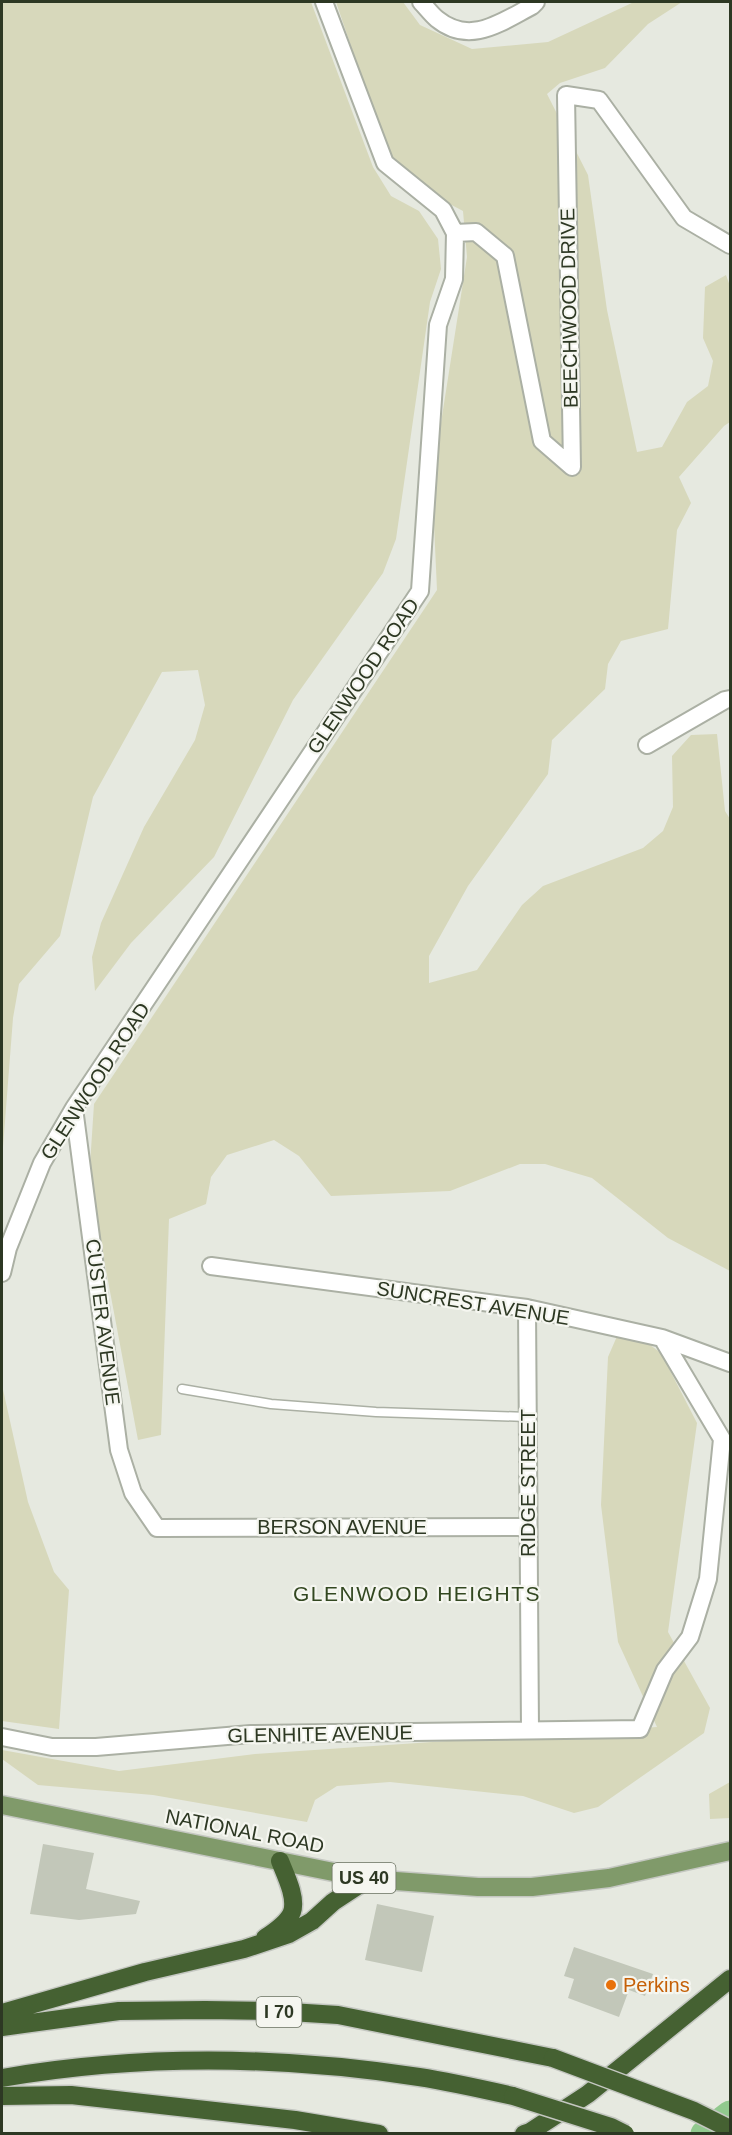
<svg xmlns="http://www.w3.org/2000/svg" width="732" height="2135" font-family="Arial,sans-serif">
  <style>
    .green { fill: #d7d8bb }
    .lines { fill: none; stroke-linecap: round; stroke-linejoin: round }
    .river { stroke: #91c98e; stroke-width: 27 }
    .building { fill: #c2c7b9 }
    .service-casing { stroke: #abb0a4; stroke-width: 11 }
    .minor-casing { stroke: #abb0a4; stroke-width: 20 }
    .primary-casing { stroke: #c4c7c1; stroke-width: 21 }
    .motorway-casing { stroke: #c4c7c1; stroke-width: 21 }
    .service { stroke: #fff; stroke-width: 8 }
    .minor { stroke: #fff; stroke-width: 16 }
    .primary { stroke: #809a6a; stroke-width: 18 }
    .motorway { stroke: #456132; stroke-width: 18 }
    .motorway-bridge-casing { stroke: #c4c7c1; stroke-width: 21; stroke-linecap: butt }
    .motorway-bridge { stroke: #456132; stroke-width: 18 }
    .food-dot { fill: #e8710a; stroke: #f5f6f0; stroke-width: 2 }
    .labels { text-anchor: middle; dominant-baseline: central; stroke-width: 4.5; stroke-linejoin: round; paint-order: stroke }
    .shield { fill: #f5f6f0; stroke: #697160; stroke-width: 1.5 }
    .shield-label { font-size: 18px; font-weight: bold; fill: #2d3823 }
    .street-label { font-size: 20px; fill: #2d3823; stroke: #f5f6f0 }
    .food-label { font-size: 20px; fill: #c56008; stroke: #f5f6f0; text-anchor: start }
    .neighbourhood-label { font-size: 21px; letter-spacing: 1.5px; fill: #334821; stroke: #f5f6f0 }
  </style>
  <rect width="100%" height="100%" fill="#e6e9e0"/>
  <path class="green" d="M2,2H311L373,167L391,196L419,211L438,239L441,269L430,302L396,539L383,573L293,700L214,857L131,943L95,991L92,957L101,923L144,827L195,740L205,705L198,670L162,672L93,797L60,936L19,984L13,1018L2,1160Z
    M336,2H403L420,25L472,49L548,42L634,2H682L648,24L605,68L560,83L547,94L588,175L607,310L637,452L662,447L687,402L708,386L713,361L703,338L705,287L726,275L730,286V422L724,426L679,477L691,503L677,530L668,629L621,641L608,664L605,689L552,740L548,774L468,886L429,956V983L477,970L522,905L543,886L643,848L663,831L673,807L672,756L691,735L717,734L725,811L730,819V1271L668,1238L592,1178L545,1164H520L450,1191L331,1196L299,1156L274,1140L227,1155L211,1177L206,1204L169,1219L161,1435L138,1440L89,1180L94,1104L437,590L432,480L467,257L463,211L425,191L387,152Z
    M618,1334L642,1339L661,1353L697,1423L668,1632L710,1708L704,1733L598,1807L574,1813L523,1796L390,1782L337,1786L315,1800L307,1822L153,1795L38,1785L2,1759V1750L119,1771L255,1754L657,1727L618,1642L601,1505L608,1357Z
    M2,1385L28,1502L54,1572L69,1590L59,1729L2,1721Z
    M730,1782V1818L710,1819L709,1794Z"/>
  <g class="lines">
    <path class="river" d="M704,2134L730,2114"/>
  </g>
  <path class="building" d="M43,1844L94,1853L86,1889L140,1901L136,1914L79,1920L30,1914Z
    M377,1904L434,1916L422,1972L365,1960Z
    M574,1947L653,1974L645,1996L629,1990L619,2017L568,1998L574,1979L564,1976Z"/>
  <g class="lines">
    <defs>
      <path id="service" d="M182,1389L271,1404L376,1412L527,1417"/>
      <path id="minor" d="M421,2C426,7 431,14 437,19C470,46 501,22 532,6L536,2
        M455,233L476,232L505,256L542,441L572,467L566,95L599,100L684,218L730,245
        M647,745L725,700L730,699
        M74,1108L119,1450L133,1493L157,1528L527,1527
        M211,1266L527,1308L662,1338L730,1363
        M2,1273L8,1248L42,1163L74,1108L420,591L438,325L454,279L455,233L443,210L385,163L324,2
        M527,1308L530,1730
        M2,1737L52,1747H96L251,1734L640,1729L665,1670L690,1637L708,1579L722,1439L662,1338"/>
      <path id="primary" d="M2,1805L368,1879L478,1887H532L609,1878L730,1851"/>
      <path id="motorway" d="M265,1938C274,1932 288,1923 292,1912C297,1897 285,1874 280,1861
        M2,2013L145,1972L244,1949L289,1934L312,1921L333,1902L368,1879
        M2,2027L119,2011L205,2010L274,2011L338,2015L553,2058
        M2,2078C140,2054 281,2056 419,2077C451,2082 482,2089 513,2096
        M2,2096L71,2095L295,2120L379,2134
        M524,2134L530,2132L588,2094L730,1979"/>
    </defs>
    <use href="#service" class="service-casing"/>
    <use href="#minor" class="minor-casing"/>
    <use href="#primary" class="primary-casing"/>
    <use href="#motorway" class="motorway-casing"/>
    <use href="#service" class="service"/>
    <use href="#minor" class="minor"/>
    <use href="#primary" class="primary"/>
    <use href="#motorway" class="motorway"/>
    <defs>
      <path id="motorway-bridge" d="M553,2058L694,2111L730,2129
        M513,2096L611,2127L625,2134"/>
    </defs>
    <use href="#motorway-bridge" class="motorway-bridge-casing"/>
    <use href="#motorway-bridge" class="motorway-bridge"/>
  </g>
  <circle class="food-dot" cx="611" cy="1985" r="6"/>
  <g class="labels">
    <g class="shield">
      <rect x="332.5" y="1863" width="63" height="30" rx="4.5"/>
      <rect x="256.5" y="1997" width="45" height="30" rx="4.5"/>
    </g>
    <g class="shield-label">
      <text x="364" y="1878">US 40</text>
      <text x="279" y="2012">I 70</text>
    </g>
    <g class="street-label">
      <text transform="translate(569 308) rotate(-91)">BEECHWOOD DRIVE</text>
      <text transform="translate(363 676) rotate(-56)">GLENWOOD ROAD</text>
      <text transform="translate(95 1081) rotate(-57)">GLENWOOD ROAD</text>
      <text transform="translate(473 1303) rotate(9)">SUNCREST AVENUE</text>
      <text transform="translate(103 1322) rotate(83)">CUSTER AVENUE</text>
      <text transform="translate(528 1483) rotate(-90)">RIDGE STREET</text>
      <text x="342" y="1527">BERSON AVENUE</text>
      <text transform="translate(320 1734) rotate(-1)">GLENHITE AVENUE</text>
      <text transform="translate(245 1831) rotate(11)">NATIONAL ROAD</text>
    </g>
    <g class="food-label">
      <text x="623" y="1985">Perkins</text>
    </g>
    <g class="neighbourhood-label">
      <text x="417" y="1593">GLENWOOD HEIGHTS</text>
    </g>
  </g>
  <rect width="732" height="2135" fill="none" stroke="#2d3823" stroke-width="6"/>
</svg>
